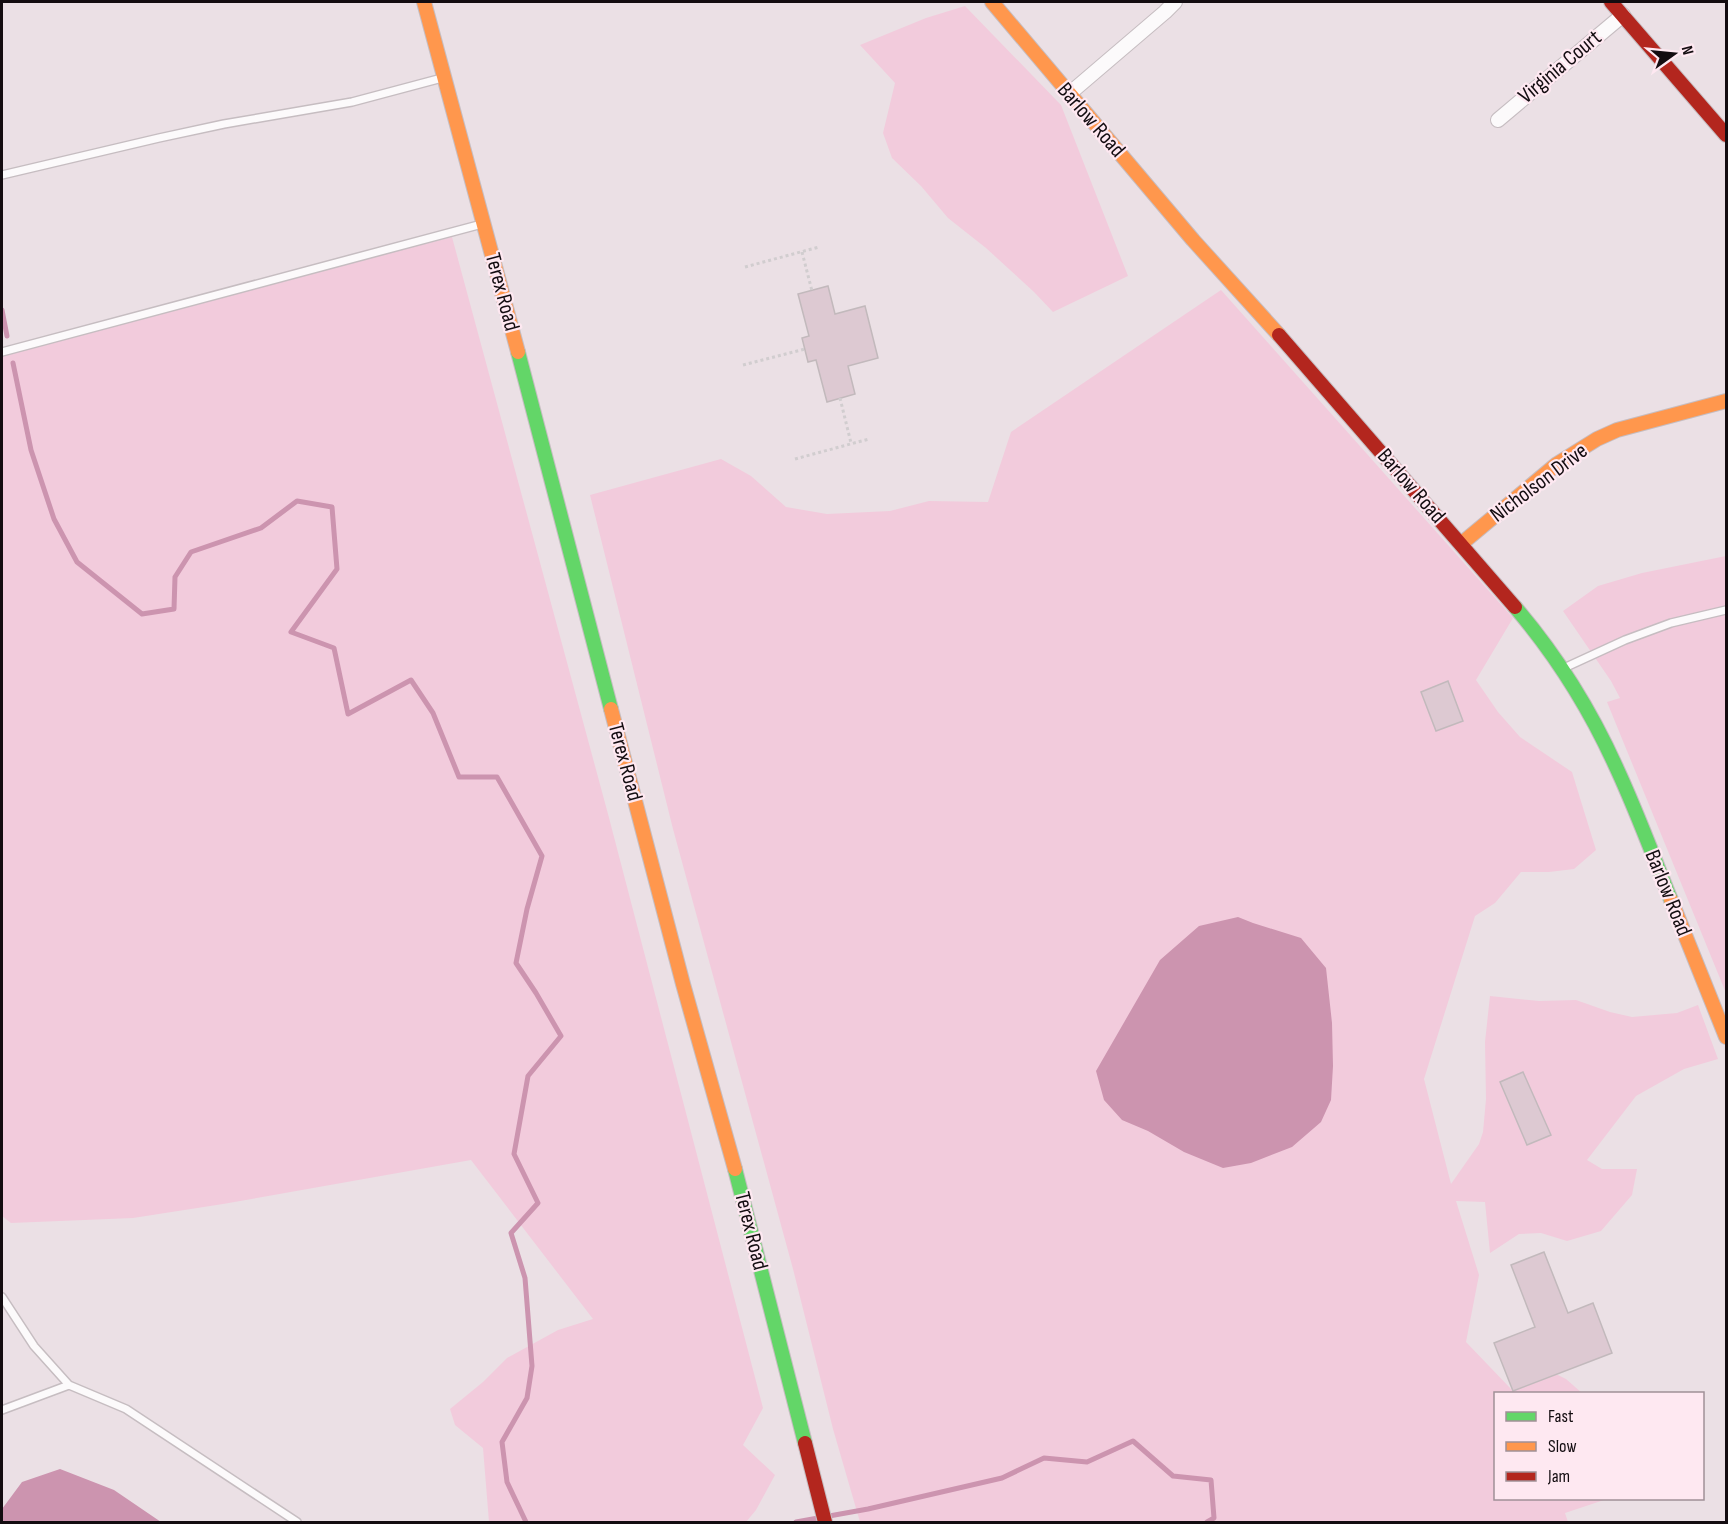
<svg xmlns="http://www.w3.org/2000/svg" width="1728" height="1524" font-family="'Sofia Sans Condensed',sans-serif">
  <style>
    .green { fill: #f2cbdc }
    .water { fill: #cc94af }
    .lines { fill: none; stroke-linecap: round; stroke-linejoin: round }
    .stream { stroke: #cc94af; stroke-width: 5 }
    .building { fill: #ddc9d2; stroke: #c2b9bc; stroke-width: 1.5 }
    .lane-casing { stroke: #c6bdc1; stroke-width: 10 }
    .street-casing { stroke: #c6bdc1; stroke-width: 16 }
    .fast-casing { stroke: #c6bdc1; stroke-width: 16 }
    .slow-casing { stroke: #c6bdc1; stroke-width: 16 }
    .jam-casing { stroke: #c6bdc1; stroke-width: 16 }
    .path { stroke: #d1cdcf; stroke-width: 3; stroke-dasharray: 3 3; stroke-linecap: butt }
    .lane { stroke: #fcfafb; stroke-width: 7 }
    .street { stroke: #fcfafb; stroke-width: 14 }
    .fast { stroke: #63d668; stroke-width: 14 }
    .slow { stroke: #ff974d; stroke-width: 14 }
    .jam { stroke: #b3261e; stroke-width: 14 }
    .labels { text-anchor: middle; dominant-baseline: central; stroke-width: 4.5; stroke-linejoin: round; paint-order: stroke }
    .street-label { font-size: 22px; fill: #130c10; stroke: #fee8f1 }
  </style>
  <rect width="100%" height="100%" fill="#ebe0e5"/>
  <path class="green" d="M965,6L1061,105L1128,276L1053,312L1034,292L986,248L948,218L921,186L892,158L883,133L895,83L860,45L926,18Z
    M452,237L608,814L763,1408L743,1445L775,1475L756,1510L746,1522H489L483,1448L455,1425L450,1409L483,1382L507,1358L558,1330L593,1319L471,1160L223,1204L133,1218L11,1223L2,1216V352Z
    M1221,290L1513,618L1476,680L1498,712L1520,737L1572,772L1596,850L1574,869L1549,872H1521L1495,903L1475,916L1424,1079L1451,1184L1479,1144L1483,1132L1486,1099L1485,1042L1490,996L1539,1001L1576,1000L1610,1012L1632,1017L1677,1013L1698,1005L1718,1059L1684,1069L1636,1096L1587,1160L1602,1169H1637L1632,1195L1601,1231L1567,1241L1541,1233L1519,1234L1490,1253L1485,1202L1456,1201L1479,1275L1466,1342L1512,1390L1556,1374L1566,1379L1582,1393L1496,1394V1498L1607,1499L1565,1513L1568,1522H860L833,1429L793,1269L673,829L590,495L721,459L751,476L786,507L827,514L890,511L929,501L988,502L1011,432Z
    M1726,556V993L1607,702L1620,698L1611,681L1563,611L1598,586L1642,573Z"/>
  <path class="water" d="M1238,917L1253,923L1301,938L1326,968L1332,1023L1333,1066L1331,1100L1321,1122L1292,1147L1251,1163L1223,1168L1184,1152L1148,1131L1122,1120L1104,1100L1096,1071L1160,960L1199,926Z
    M60,1469L114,1490L161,1522H2V1509L22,1482Z"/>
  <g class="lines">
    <path class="stream" d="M2,310L7,336
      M13,363L31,450L54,519L77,562L142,614L174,609L175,577L191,552L261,528L297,501L332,507L337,569L291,632L334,648L348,714L411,680L433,713L459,777H497L542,856L527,909L516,963L536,993L561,1036L528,1076L514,1154L538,1203L511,1233L525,1278L532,1366L527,1398L502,1442L507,1482L526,1522
      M796,1522L868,1509L1002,1478L1044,1458L1087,1462L1133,1441L1173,1476L1211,1480L1214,1518L1207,1522"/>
  </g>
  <path class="building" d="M828,286L835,314L865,306L878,358L848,366L855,394L827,402L816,360L808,362L802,338L809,336L798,294Z
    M1448,681L1463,721L1436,731L1421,692Z
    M1523,1072L1551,1135L1527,1145L1500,1082Z
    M1544,1252L1568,1313L1593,1303L1612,1353L1513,1391L1494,1343L1535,1327L1511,1265Z"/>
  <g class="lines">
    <defs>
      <path id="lane" d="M2,175L159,138L224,124L352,102L442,78
        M2,352L482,224
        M1564,668L1625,640L1671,623L1726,610
        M2,1297L34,1346L69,1385L126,1409L297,1522
        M2,1410L69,1385"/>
      <path id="street" d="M1069,94L1165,12L1175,2
        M1498,120L1623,15"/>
      <path id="fast" d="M518,352L611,709
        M1515,607C1556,655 1591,711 1617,769C1637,812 1653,856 1671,900
        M735,1169L805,1443"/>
      <path id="slow" d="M424,2L518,352
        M992,2L1193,240L1279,335
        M1461,544L1557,464L1597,439L1617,430L1726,401
        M611,709L683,984L735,1169
        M1671,900L1726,1037"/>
      <path id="jam" d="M1611,2L1726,135
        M1279,335L1515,607
        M805,1443L825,1522"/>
    </defs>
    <use href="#lane" class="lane-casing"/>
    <use href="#street" class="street-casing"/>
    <use href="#fast" class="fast-casing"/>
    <use href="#slow" class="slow-casing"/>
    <use href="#jam" class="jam-casing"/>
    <path class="path" d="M802,252L812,291
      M745,267L819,247
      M743,365L805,349
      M840,398L851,443
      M795,459L869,439"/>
    <use href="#lane" class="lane"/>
    <use href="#street" class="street"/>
    <use href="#fast" class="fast"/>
    <use href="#slow" class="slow"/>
    <use href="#jam" class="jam"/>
  </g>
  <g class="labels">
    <g class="street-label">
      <text transform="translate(1560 67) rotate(-40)">Virginia Court</text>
      <text transform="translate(1091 120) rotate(49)">Barlow Road</text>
      <text transform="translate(502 292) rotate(75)">Terex Road</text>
      <text transform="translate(1539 483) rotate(-37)">Nicholson Drive</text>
      <text transform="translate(1411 486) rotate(49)">Barlow Road</text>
      <text transform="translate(625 762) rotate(75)">Terex Road</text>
      <text transform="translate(1668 893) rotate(68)">Barlow Road</text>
      <text transform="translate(751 1231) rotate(76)">Terex Road</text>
    </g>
  </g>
  <rect width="1728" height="1524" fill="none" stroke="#130c10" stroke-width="6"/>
  <rect x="1494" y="1392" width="210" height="108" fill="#fee8f1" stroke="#a09097" stroke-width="1.5"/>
  <rect x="1506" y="1412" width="30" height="9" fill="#63d668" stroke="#a09097" stroke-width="1.5"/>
  <text x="1548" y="1422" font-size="18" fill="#130c10">Fast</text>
  <rect x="1506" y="1442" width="30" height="9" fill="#ff974d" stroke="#a09097" stroke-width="1.5"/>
  <text x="1548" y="1452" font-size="18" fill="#130c10">Slow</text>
  <rect x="1506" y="1472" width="30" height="9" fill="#b3261e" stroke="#a09097" stroke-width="1.5"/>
  <text x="1548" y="1482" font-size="18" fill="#130c10">Jam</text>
  <g transform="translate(1674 54) rotate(75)" stroke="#fee8f1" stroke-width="4.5" paint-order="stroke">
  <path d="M0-4.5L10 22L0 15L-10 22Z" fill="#130c10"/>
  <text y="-9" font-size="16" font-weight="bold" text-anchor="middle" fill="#130c10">N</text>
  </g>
</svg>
